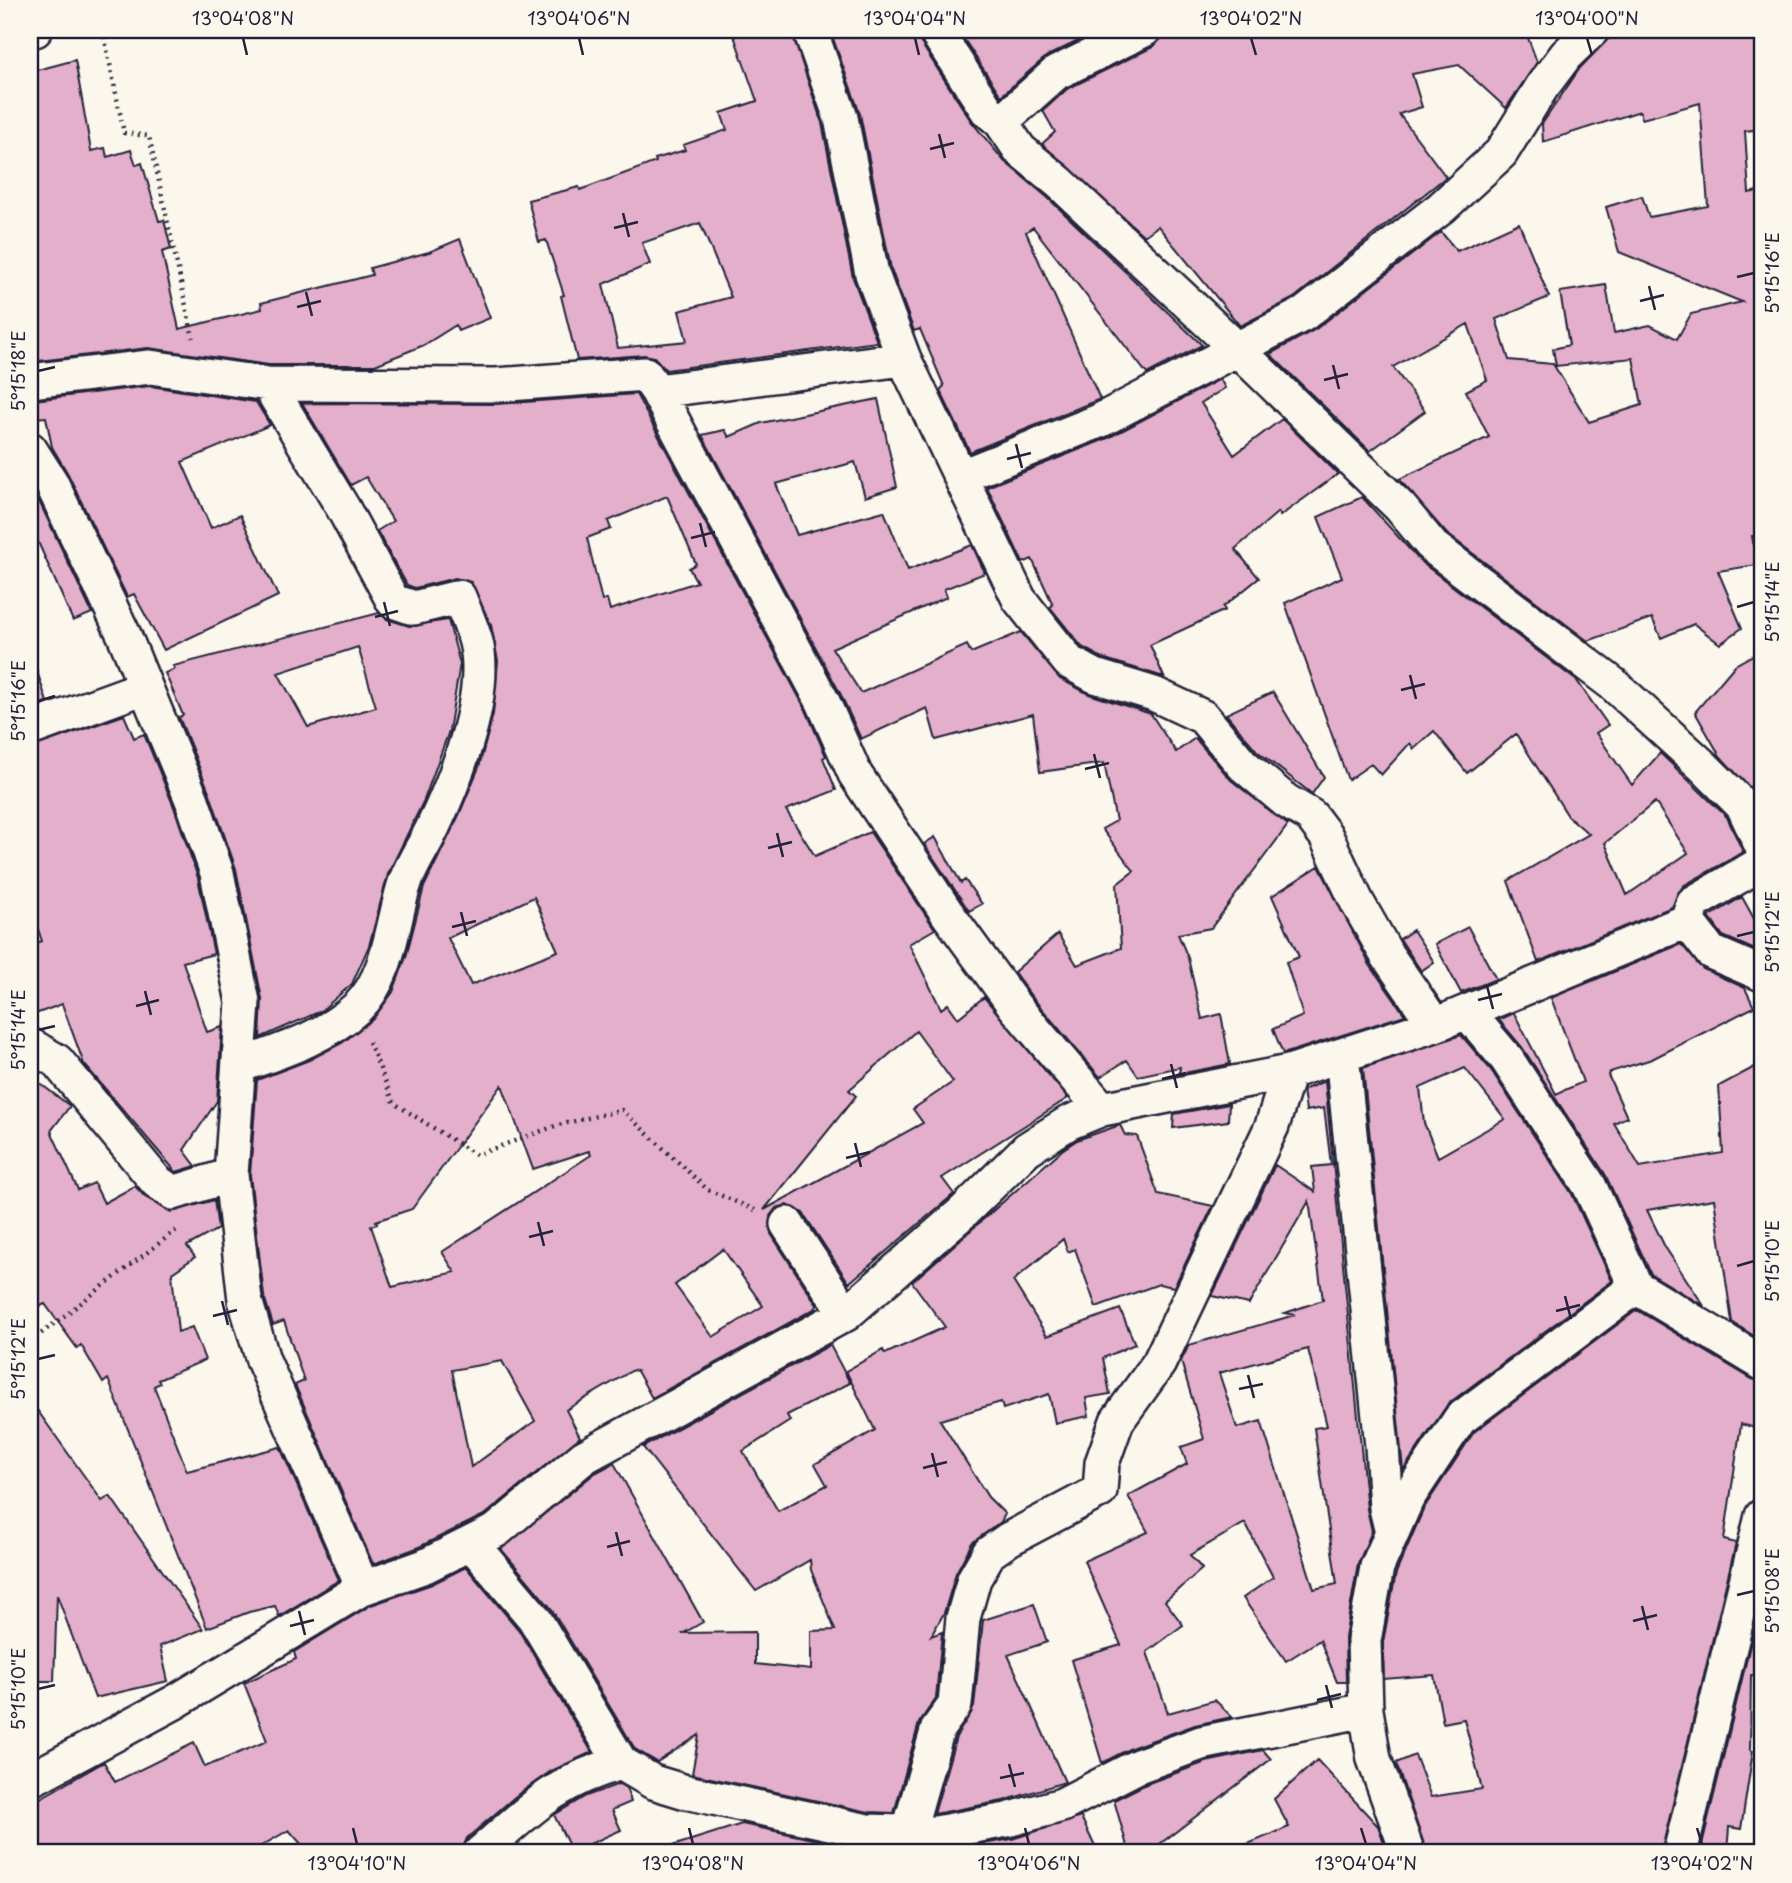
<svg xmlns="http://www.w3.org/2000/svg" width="1792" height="1883" font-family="'Playpen Sans',sans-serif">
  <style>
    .building { fill: #e4afca; stroke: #22223b; stroke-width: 2; fill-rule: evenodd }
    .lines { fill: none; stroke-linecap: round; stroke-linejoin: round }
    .street-casing { stroke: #22223b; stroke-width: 38 }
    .path { stroke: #22223b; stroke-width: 4.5; stroke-dasharray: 2 5; stroke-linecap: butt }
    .street { stroke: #fbf7ec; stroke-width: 33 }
    .ticks { fill: none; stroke: #22223b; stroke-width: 2.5 }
    .neatline { fill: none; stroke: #22223b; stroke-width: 2.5 }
    .ticks-label { font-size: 18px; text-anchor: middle; fill: #22223b }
  </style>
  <rect width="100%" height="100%" fill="#fbf7ec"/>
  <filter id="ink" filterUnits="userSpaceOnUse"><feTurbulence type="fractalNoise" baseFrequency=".0143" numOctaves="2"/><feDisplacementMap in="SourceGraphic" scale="14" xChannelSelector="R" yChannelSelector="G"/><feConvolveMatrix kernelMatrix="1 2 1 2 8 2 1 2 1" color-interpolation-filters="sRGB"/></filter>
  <g filter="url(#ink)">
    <path class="building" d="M732,30H791L822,123L853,278L877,342L666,370L654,357L644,355L577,360L561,296L564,295L546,240L539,242L528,200L579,187L580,190L656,162L655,159L685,150L683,145L727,130L721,113L757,101ZM700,223L731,297L679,311L687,341L618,348L603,284L650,264L642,243Z
      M830,30H916L919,40L971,121L1004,161L1047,197L1202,345L1147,374L1033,227L1026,232L1100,399L970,452L940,390L944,386L920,329L914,331L891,269L860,114Z
      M958,30H1101L1047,56L1001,96Z
      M1163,30H1525L1537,62L1506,108L1459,65L1412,74L1422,107L1399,114L1446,177L1294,298L1240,326L1158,226L1144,236L1042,144L1055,132L1043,111L1067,89L1153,47L1160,40Z
      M1637,30H1762V129L1745,131L1749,193L1762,190V536H1752L1757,565L1718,571L1742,628L1720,644L1694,624L1661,638L1652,618L1588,641L1446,533L1399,479L1489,437L1466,391L1487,380L1468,324L1393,367L1425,411L1370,451L1270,354L1316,329L1441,232L1457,251L1519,223L1549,297L1496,319L1509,360L1553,364L1589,422L1642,405L1633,358L1556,366L1553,349L1569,345L1560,292L1606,285L1614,333L1650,325L1677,339L1691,314L1742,302L1619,252L1606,207L1642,196L1649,217L1708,206L1700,103L1642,119L1640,111L1543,142L1542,124L1580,68L1608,39Z
      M75,60L91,151L105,148L107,157L131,150L136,165L142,163L159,221L164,220L171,249L162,252L179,329L262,309L261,303L372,275L370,268L429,252L460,239L490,318L458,331L456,325L424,345L375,365H269L148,348L30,362V72Z
      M1220,379L1225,388L1201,403L1234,455L1282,419L1338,474L1280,516L1278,512L1235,549L1259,578L1223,607L1225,610L1150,645L1164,677L1102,658L1082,647L1050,607L1053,605L1032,559L1023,563L987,487L1108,438Z
      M150,386L256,402L270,425L182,462L211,528L240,515L278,596L164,650L134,594L127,597L68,474L52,447L46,417L35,418L34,400Z
      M636,394L806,710L826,756L823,758L836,790L786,810L815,856L870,832L935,929L909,944L941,1009L948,1004L958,1018L984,997L1068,1098L942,1178L954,1194L849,1283L803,1213L787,1205L776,1208L770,1216L771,1234L817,1305L816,1308L652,1398L637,1371L633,1370L566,1410L580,1437L486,1514L417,1548L373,1564L295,1385L304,1381L284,1321L273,1325L264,1296L250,1175L257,1080L309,1060L342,1043L373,1019L393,992L406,957L424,887L459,815L479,767L493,714L498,661L491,625L471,582L455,578L415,588L407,585L377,531L393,521L366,477L351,485L302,403L496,404ZM667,496L696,564L689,568L697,582L610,610L607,599L602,601L587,538L611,529L608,521ZM534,897L558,951L471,985L448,938ZM916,1031L953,1082L913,1109L923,1123L764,1210L856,1096L849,1090ZM502,1085L533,1169L589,1151L591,1155L442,1252L455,1272L392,1287L371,1226L377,1224L376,1221L412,1209ZM723,1249L763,1306L713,1337L675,1285ZM502,1361L535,1421L471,1467L452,1370Z
      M878,399L897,487L865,497L855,462L776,484L797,535L884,511L908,570L972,545L985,573L944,589L947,597L832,648L861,693L967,645L971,653L1021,632L1060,679L1089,694L1151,714L1176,752L1195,738L1231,780L1288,825L1211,928L1178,934L1188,958L1202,1019L1221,1014L1230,1064L1179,1074L1180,1067L1138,1076L1127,1060L1100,1077L1031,996L1014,972L1058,934L1077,965L1121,948L1117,884L1134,871L1102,829L1116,821L1104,763L1040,772L1033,714L936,740L927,708L861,739L840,693L702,435L725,430L729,437L761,423Z
      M1362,497L1421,562L1577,681L1608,725L1596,733L1632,785L1660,753L1727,817L1743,852L1683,886L1672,907L1538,962L1508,881L1589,834L1568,816L1516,734L1467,773L1434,731L1414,749L1410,743L1381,775L1371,764L1348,780L1285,603L1342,577L1318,517ZM1655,802L1688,853L1627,895L1605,843Z
      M38,499L92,613L73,621L30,524V503Z
      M379,613L387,619L409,626L448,620L460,664L449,731L424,800L388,874L369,946L352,984L321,1011L260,1038L262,999L236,869L210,794L179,717L183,715L165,673L175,669L173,666ZM358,647L376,707L308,727L278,673Z
      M1762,650V802L1720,756L1695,712L1735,665Z
      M35,665L47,702L30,709V666Z
      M1273,692L1324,777L1312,794L1257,751L1226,714Z
      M124,715L134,738L144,734L174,807L198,878L214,954L183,962L207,1032L222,1027L217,1101L184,1150L196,1166L176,1172L84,1064L62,1004L30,1016V945L42,941L30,906V748Z
      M935,837L961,883L965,880L982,904L969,911L963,902L924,844Z
      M1319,866L1370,965L1405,1015L1283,1054L1273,1029L1303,1016L1286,962L1299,957L1272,896Z
      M1742,897L1757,924L1762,926V953L1723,936L1709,917Z
      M1468,927L1496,979L1461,993L1435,944Z
      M1413,930L1434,962L1421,971L1400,939Z
      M1681,944L1703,969L1745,988L1754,1007L1652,1059L1610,1072L1608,1075L1627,1117L1614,1123L1640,1167L1723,1153L1719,1086L1762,1063V1113H1754L1762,1186V1341L1732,1322L1714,1199L1647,1210L1665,1247L1704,1306L1651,1274L1605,1174L1522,1047L1499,1020L1514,1013L1556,1094L1583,1082L1551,998Z
      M1461,1035L1491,1070L1572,1194L1612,1281L1448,1404L1403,1470L1363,1068ZM1465,1068L1505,1119L1438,1157L1424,1123L1420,1088Z
      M30,1076L70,1106L51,1131L78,1190L94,1183L104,1203L135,1186L145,1197L171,1212L214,1200L218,1229L187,1246L195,1257L172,1273L178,1332L192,1327L205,1360L158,1380L160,1383L154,1386L187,1471L280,1447L339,1580L279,1616L275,1606L249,1612L207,1628L108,1379L103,1383L81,1345L77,1348L45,1304L30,1310Z
      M1325,1081L1367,1509L1372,1531L1358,1564L1345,1638L1346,1682H1337L1320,1640L1286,1661L1243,1598L1273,1577L1245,1523L1190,1555L1202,1569L1165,1601L1183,1625L1147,1652L1168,1713L1215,1700L1232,1717L1195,1725L1131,1748L1102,1763L1071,1660L1121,1645L1084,1561L1148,1532L1128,1496L1187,1464L1181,1447L1204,1439L1181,1361L1189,1345L1295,1315L1285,1313L1323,1300L1309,1201L1249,1304L1212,1296L1275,1165L1315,1192L1312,1167L1331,1165L1324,1108L1306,1111L1303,1090ZM1308,1349L1327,1426L1314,1428L1337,1584L1314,1589L1261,1421L1237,1428L1219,1373Z
      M1229,1104L1228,1121L1173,1128L1174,1114Z
      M1120,1125L1125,1135L1137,1136L1158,1194L1213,1206L1174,1287L1159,1284L1096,1307L1075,1249L1068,1252L1063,1239L1013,1281L1047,1336L1120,1309L1135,1344L1103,1358L1110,1394L1086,1398L1089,1416L1055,1423L1049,1394L1003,1409L1001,1402L940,1420L988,1497L1005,1514L1001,1522L972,1543L956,1573L944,1613L931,1636L942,1632L936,1698L919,1723L894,1813L869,1812L692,1774L699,1735L657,1762L635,1749L551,1608L501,1549L595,1473L614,1463L703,1622L684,1633L755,1632V1664L811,1670V1631L835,1630L811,1570L810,1560L756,1591L643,1447L830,1345L850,1383L787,1415L790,1421L743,1451L778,1511L827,1485L815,1464L875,1430L846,1371L883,1350L885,1354L945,1327L912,1282L1062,1150L1077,1140Z
      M1637,1310L1752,1379L1762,1382V1430L1741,1424L1724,1540L1736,1543L1661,1853H1427L1396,1763L1415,1755L1431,1797L1482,1789L1464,1719L1443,1723L1434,1675L1384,1679L1383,1642L1396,1573L1424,1508L1474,1432Z
      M30,1400L102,1501L110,1496L203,1629L160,1646L168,1681L95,1698L57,1595L54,1681H30Z
      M466,1567L518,1629L592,1752L551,1771L517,1795L467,1838L461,1853H309L289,1830L249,1853H30V1804L104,1762L115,1782L194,1743L205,1767L267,1741L244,1683L296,1659L294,1652L371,1605L432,1584Z
      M1762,1596V1676L1751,1675L1750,1750L1753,1751L1741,1829L1729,1827L1727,1853H1700Z
      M1034,1604L1047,1642L1008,1655L1065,1782L1003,1801L934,1814L956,1737L974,1707L983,1620Z
      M1263,1750L1271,1759L1148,1853H1129L1114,1800L1146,1784L1206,1762Z
      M1317,1760L1378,1826L1388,1853H1226L1289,1827L1274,1799Z
      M619,1784L626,1788L631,1802L612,1810L621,1830L572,1852L554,1815L586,1796Z
      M1081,1817L1098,1853H670L669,1847L742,1824L863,1850L936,1852L1012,1839Z"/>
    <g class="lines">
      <defs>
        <path id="street" d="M30,30H35
          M810,30L841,118L872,274L904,359L1019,599L1069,662L1095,676L1154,694L1203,717L1243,765L1286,801L1311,816L1326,836L1357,902L1387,955L1435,1025
          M935,30L987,110L1001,122L1020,150L1060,183L1237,349L1400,507L1433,547L1613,684L1703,766L1743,806L1762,847
          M1001,122L1056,73L1144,30
          M30,381L150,367L268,384L496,385L645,374L657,391L904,359
          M657,391L823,702L855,774L947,913L1016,1008L1102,1109
          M30,449L51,482L124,635L192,800L217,873L243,1002L231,1175L245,1300L263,1360L363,1588L175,1702L30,1780
          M962,476L1099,421L1304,314L1441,208L1501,153L1542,87L1566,55L1592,30
          M30,729L145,687
          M1687,921L1693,903L1762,863
          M1467,1012L1506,1058L1589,1185L1636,1287L1762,1363
          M30,1045L57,1061L156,1181L173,1193L231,1175
          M1342,1055L1382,1446L1386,1508L1392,1533
          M239,1066C281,1051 324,1038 358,1007C388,978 392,927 403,889C409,867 424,847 433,827C456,779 489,695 476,642C472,627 465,612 459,597L414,608L393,601L343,508L268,384
          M787,1224L846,1314
          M471,1543L534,1618L621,1763L653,1782L686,1792L867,1831L936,1833L1007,1820L1062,1805L1138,1766L1201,1743L1366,1710
          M363,1588L425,1566L497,1530L584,1457L846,1314L962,1213L1027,1149L1068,1123L1102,1109L1289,1072L1435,1025L1687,921L1711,952L1762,974
          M909,1830L938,1728L955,1705L963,1618L974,1579L989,1553L1009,1539L1100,1491L1102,1463L1117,1421L1159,1363L1272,1126L1289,1072
          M480,1853C530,1810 555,1781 621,1763
          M1408,1853L1374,1759L1366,1710L1364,1641L1377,1567L1407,1499L1460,1419L1636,1287
          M1680,1853L1762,1516"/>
      </defs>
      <use href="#street" class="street-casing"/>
      <path class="path" d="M103,30L124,133L149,136L193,338
        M369,1042L394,1103L476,1155L558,1125L622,1110L708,1190L755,1210
        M30,1342L179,1228"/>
      <use href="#street" class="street"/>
    </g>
  </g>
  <path class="ticks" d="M243,38L247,55M579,38L583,55M915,38L919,55M1251,38L1256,55M1587,38L1592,55M939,134L945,158M930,149L954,143M623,213L629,237M614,228L638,222M1737,277L1754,273M1649,286L1655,310M306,292L312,316M1640,301L1664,295M297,307L321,301M1333,365L1339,389M38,371L55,367M1324,380L1348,374M1016,444L1022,468M1007,459L1031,453M700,523L706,547M691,538L715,532M384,602L390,626M1737,607L1754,602M375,617L398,611M1410,675L1416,699M1401,690L1425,684M38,701L55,696M1094,754L1100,778M1085,769L1109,763M777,833L783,857M768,848L792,842M461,912L467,936M452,927L476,921M1737,936L1754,932M1487,986L1493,1009M145,991L151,1015M1478,1000L1502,994M136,1006L159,1000M38,1030L55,1026M1171,1064L1177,1088M1162,1079L1186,1073M855,1143L861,1167M846,1158L870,1152M538,1222L544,1246M529,1237L553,1231M1737,1266L1754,1261M1565,1296L1571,1319M222,1301L228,1325M1556,1311L1580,1305M213,1316L237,1310M38,1359L55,1355M1248,1375L1254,1398M1239,1389L1263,1384M932,1453L938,1477M923,1468L947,1462M616,1532L622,1556M607,1547L630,1541M1737,1595L1754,1591M1642,1606L1648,1630M299,1611L305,1635M1633,1621L1657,1615M290,1626L314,1620M1326,1685L1332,1708M38,1689L55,1685M1317,1700L1341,1694M1009,1764L1015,1787M1000,1778L1024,1773M353,1828L357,1844M689,1828L693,1844M1025,1828L1029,1844M1361,1828L1366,1844M1697,1828L1702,1844"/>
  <rect width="1792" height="1883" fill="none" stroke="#fbf7ec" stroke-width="77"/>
  <rect x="38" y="38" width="1716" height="1806" class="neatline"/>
  <g class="ticks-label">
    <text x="243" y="25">13°04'08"N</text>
    <text x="579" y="25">13°04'06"N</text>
    <text x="915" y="25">13°04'04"N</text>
    <text x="1251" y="25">13°04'02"N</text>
    <text x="1587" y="25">13°04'00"N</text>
    <text transform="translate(1773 273) rotate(-90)" y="6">5°15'16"E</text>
    <text transform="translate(19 371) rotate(-90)" y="6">5°15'18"E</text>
    <text transform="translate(1773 602) rotate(-90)" y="6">5°15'14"E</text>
    <text transform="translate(19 701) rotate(-90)" y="6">5°15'16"E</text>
    <text transform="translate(1773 932) rotate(-90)" y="6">5°15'12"E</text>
    <text transform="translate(19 1030) rotate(-90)" y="6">5°15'14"E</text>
    <text transform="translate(1773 1261) rotate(-90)" y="6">5°15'10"E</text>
    <text transform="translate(19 1359) rotate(-90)" y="6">5°15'12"E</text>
    <text transform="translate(1773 1591) rotate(-90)" y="6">5°15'08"E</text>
    <text transform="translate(19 1689) rotate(-90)" y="6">5°15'10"E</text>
    <text x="357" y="1870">13°04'10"N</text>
    <text x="693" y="1870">13°04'08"N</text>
    <text x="1029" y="1870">13°04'06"N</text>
    <text x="1366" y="1870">13°04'04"N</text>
    <text x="1702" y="1870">13°04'02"N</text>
  </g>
</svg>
